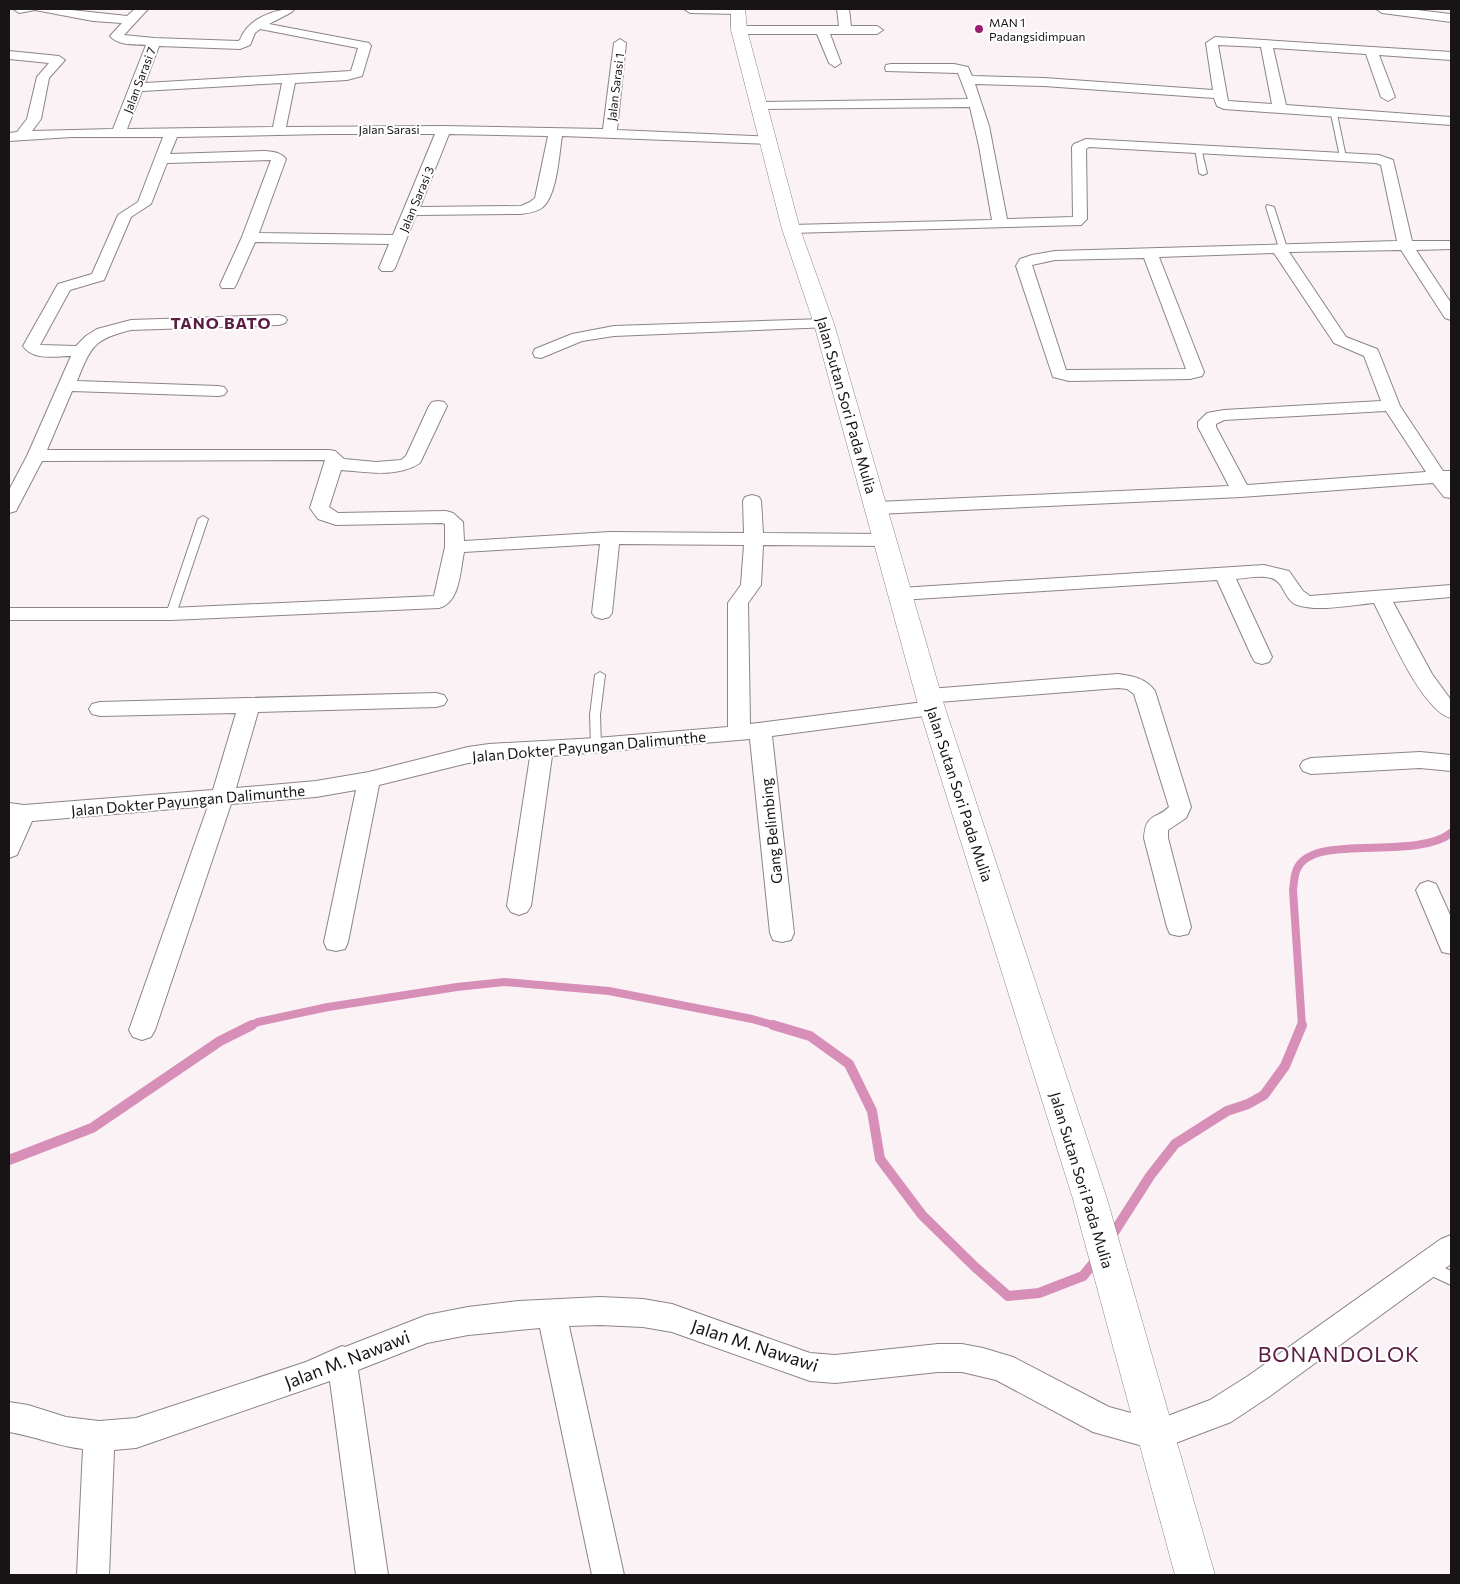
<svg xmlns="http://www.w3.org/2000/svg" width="1460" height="1584" font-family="Commissioner,sans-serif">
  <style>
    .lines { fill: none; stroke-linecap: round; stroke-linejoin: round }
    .stream-far1 { stroke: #d78eb7; stroke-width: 8 }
    .stream { stroke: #d78eb7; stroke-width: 10 }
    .lane-casing { stroke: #8c8488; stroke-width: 2 }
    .street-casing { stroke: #8c8488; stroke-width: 2 }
    .secondary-casing { stroke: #8c8488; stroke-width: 1 }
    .lane { fill: #fff; fill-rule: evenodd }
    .street { fill: #fff; fill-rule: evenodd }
    .secondary { fill: #fff; fill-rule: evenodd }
    .poi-dot { fill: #9c1d72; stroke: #fff; stroke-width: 2 }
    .labels { text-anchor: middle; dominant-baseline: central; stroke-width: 4; stroke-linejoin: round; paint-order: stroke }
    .far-poi-label { font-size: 12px; fill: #181416; stroke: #fff; text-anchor: start }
    .far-street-label { font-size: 12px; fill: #181416; stroke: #fff }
    .street-label { font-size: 15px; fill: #181416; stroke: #fff }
    .far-district-label { font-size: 16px; font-weight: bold; letter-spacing: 1px; fill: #5a1e44; stroke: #fff }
    .near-street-label { font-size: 18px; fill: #181416; stroke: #fff }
    .near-quarter-label { font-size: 21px; letter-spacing: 1px; fill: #5a1e44; stroke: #fff }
  </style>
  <rect width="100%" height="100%" fill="#fbf2f6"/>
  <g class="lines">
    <path class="stream-far1" d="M249,1026L258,1022L328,1007L457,987L504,982L609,991L752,1019L777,1026
      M1302,1026L1293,890C1294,883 1294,873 1298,867C1317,833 1415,861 1451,833"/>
    <path class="stream" d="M773,1025L810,1036L849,1064L872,1111L880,1159L922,1215L975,1267L1008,1296L1039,1293L1083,1276L1096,1260
      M9,1160L92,1128L220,1041L252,1025
      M1111,1237L1150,1176L1175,1144L1227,1111L1248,1104L1264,1095L1285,1066L1302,1025"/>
    <defs>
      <path id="lane" d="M1334,112L1337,114L1346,157L1343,159L1340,157L1331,114Z
        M1198,146L1201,148L1207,173L1203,175L1199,173L1195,148Z
        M1267,205L1274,207L1287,248L1286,250L1279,248L1266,207Z
        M203,516L208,519L176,614L171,617L167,616L166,614L198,519Z
        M600,672L605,675L600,715L601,746L596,750L591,746L590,715L595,675Z
        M1426,1259L1451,1271V1285L1421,1271L1419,1266L1421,1261Z"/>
      <path id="street" d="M13,9H62L127,16L135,9H148L124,35L154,38L238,41L240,40C247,19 274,9 294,9L292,12L269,24L369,43L371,46L362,76L347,80L295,83L286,127L444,126L603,129L614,43L620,39L626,43L617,130L774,137L776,140L774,143L769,144L562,136C559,155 557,195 543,207C537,212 528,213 521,214L416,215L395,268L392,271H382L379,268L389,244L255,242L236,285L234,288H222L220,285L242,237L271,160L167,163L151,204L131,217L104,280L70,290L40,345L76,346L86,336L97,329L131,320L279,315L285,317L287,320L285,323L279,325L131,330C93,339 91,347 77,381L218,386L224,387L227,391L224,395L218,396L72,391L47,450H329L335,451L344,459L376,462L401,460L406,456L429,406L432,402L438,401L444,402L447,406L420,463C397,478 367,472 341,470L329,507L338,513L446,511L453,513L463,522L464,541L610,532L744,533L743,501L745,497L752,495L759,497L761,501L763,533L885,534L892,536L895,540L892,544L885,546L763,545L761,585L748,603L750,724L924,702L918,696L921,691L929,689L1118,674C1132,676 1146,678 1155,691L1191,807L1186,818L1168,830V838L1191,927L1188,934L1179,936L1170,934L1167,927L1144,838C1146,812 1156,820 1169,807L1134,694L1127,689L1118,688L938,702L943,708L940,713L932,715L772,736L794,933L791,940L782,942L773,940L770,933L750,739L552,756L531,906L527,912L519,915L511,912L507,906L530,757L468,763L379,785L348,942L345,949L336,951L327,949L324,942L356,790L316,797L231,804L155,1030L151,1037L142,1040L133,1037L129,1030L208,806L32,821L17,855L9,858V803L24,805L213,790L236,713L100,716L92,714L89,709L92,704L100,702L436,693L444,695L447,700L444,705L436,707L258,712L236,788L316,781L369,772L468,747L489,744L596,738L728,727V603L741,585L744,545L619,544L612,613L609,617L602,619L595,617L592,613L600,544L464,552C460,571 460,603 439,608L171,620H9V608H171L434,596L445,547V524L442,523L336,525L318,519L310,508L325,460L42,461L18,507L16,511L9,513V490L27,456L71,356C55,356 33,361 23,346L58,284L92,274L118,215L138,202L163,137H72L9,141V133L17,132L27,119L37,77L49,63L9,59V51L59,56L65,60L49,78L41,119L32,131L113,129L146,45C134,44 119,46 110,36L122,23L93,21L35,10L19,13ZM260,29L358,48L351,71L145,83L159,46L240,49L250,45L255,33ZM282,83L273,127L127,129L142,91ZM325,134H435L393,235L259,233L286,159C281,152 273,152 265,151L170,154L177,137ZM449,134L548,136L535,198L530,202L521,206L420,207Z
        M684,9H743L744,10L738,14L690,13Z
        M837,9H849L851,26H877L883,30L877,34H830L841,63L835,67L829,63L817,34H739L733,30L739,26H839Z
        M1376,9H1408L1451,14V22L1382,13Z
        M1215,37L1451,52V60L1379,55L1395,97L1388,101L1381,97L1366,54L1273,48L1286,105L1451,117V125L1224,109L1217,106L1214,98L1044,86L975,84L989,126L1007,219L1073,217L1072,147L1074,144L1086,139L1379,155L1393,160L1412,241H1451V249L1416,250L1451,303V320L1445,318L1401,250L1289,252L1346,337L1377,349L1379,353L1400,406L1443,471H1451V498L1444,497L1433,483L1241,497L877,514L870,512L868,508L870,504L877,502L1229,486L1198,427V422L1207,413L1224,410L1381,401L1364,356L1334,343L1274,253L1159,257L1204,372L1202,376L1190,379L1069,381L1053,377L1016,266L1020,259L1032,255L1055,251L1397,241L1381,165L1376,163L1089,147L1086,149L1087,219L1081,225L791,233L786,232L784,229L786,226L791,225L992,220L979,146L970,107L760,109L753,105L755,102L968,99L958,73L886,71L885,68L886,65L891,64H954L968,67L972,76L1044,78L1213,90L1206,43ZM1218,45L1261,47L1272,104L1228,101ZM1144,258L1186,369L1066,370L1032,265L1055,260ZM1386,411L1426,472L1247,485L1216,427V424L1224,420Z
        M824,319L830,321L832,324L830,327L614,336L582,341L541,358L535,357L533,353L535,349L572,334L614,326Z
        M1264,565L1289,571L1303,591L1310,596L1451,585V597L1393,602L1432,674L1451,700V718C1422,711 1388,630 1374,603C1352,605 1318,612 1297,605C1284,600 1284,581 1271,578C1260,575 1247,578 1236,579L1272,657L1269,662L1262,664L1255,662L1252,657L1217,580L900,600L893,598L890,594L893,590L900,588Z
        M1420,752L1451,755V771L1420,768L1311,774L1303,771L1300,766L1303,761L1311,758Z
        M1428,881L1436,884L1451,917V954L1442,952L1416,890L1420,884Z
        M1451,1235V1264L1270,1396L1231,1422L1157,1450L1093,1432L996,1380L962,1372H938L835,1383L810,1381L672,1332L643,1327L600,1325L569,1326L624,1575H592L540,1328L468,1335L427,1343L358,1370L388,1575H356L330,1381L136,1448L114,1450L109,1575H77L83,1449C57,1446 34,1436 9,1432V1402L28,1405L66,1417L99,1421L136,1418L306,1362L342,1346L345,1347L427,1315L468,1307L519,1301L600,1297L643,1299L672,1304L810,1353L835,1355L938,1344H962L983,1348L1013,1357L1109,1407L1157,1420L1210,1400L1248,1376L1441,1239Z"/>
      <path id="secondary" d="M731,9H745L747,30L800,229L834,324L945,708L1107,1199L1215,1575H1175L1073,1199L919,708L814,324L782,229L731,30Z"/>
    </defs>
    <use href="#lane" class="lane-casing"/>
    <use href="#street" class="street-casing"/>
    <use href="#secondary" class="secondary-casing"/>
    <use href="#lane" class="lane"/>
    <use href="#street" class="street"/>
    <use href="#secondary" class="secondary"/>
  </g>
  <circle class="poi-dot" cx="979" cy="29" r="5"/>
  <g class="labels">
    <g class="far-poi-label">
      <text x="989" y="22">MAN 1<tspan x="989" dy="14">Padangsidimpuan</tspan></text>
    </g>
    <g class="far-street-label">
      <text transform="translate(139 80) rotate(-69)">Jalan Sarasi 7</text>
      <text transform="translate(615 87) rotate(-83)">Jalan Sarasi 1</text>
      <text x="389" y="129">Jalan Sarasi</text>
      <text transform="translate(416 199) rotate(-67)">Jalan Sarasi 3</text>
    </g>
    <g class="street-label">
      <text transform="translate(847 405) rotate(74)">Jalan Sutan Sori Pada Mulia</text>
      <text transform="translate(589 746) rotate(-5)">Jalan Dokter Payungan Dalimunthe</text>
      <text transform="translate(960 794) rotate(72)">Jalan Sutan Sori Pada Mulia</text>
      <text transform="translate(188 800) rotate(-5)">Jalan Dokter Payungan Dalimunthe</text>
      <text transform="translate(771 831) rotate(-96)">Gang Belimbing</text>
      <text transform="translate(1082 1180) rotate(73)">Jalan Sutan Sori Pada Mulia</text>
    </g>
    <g class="far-district-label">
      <text x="221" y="322">TANO BATO</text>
    </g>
    <g class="near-street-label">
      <text transform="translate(755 1345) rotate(18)">Jalan M. Nawawi</text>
      <text transform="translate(347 1359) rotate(-21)">Jalan M. Nawawi</text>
    </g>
    <g class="near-quarter-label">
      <text x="1339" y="1353">BONANDOLOK</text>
    </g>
  </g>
  <rect width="1460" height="1584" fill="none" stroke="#181416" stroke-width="20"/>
</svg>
